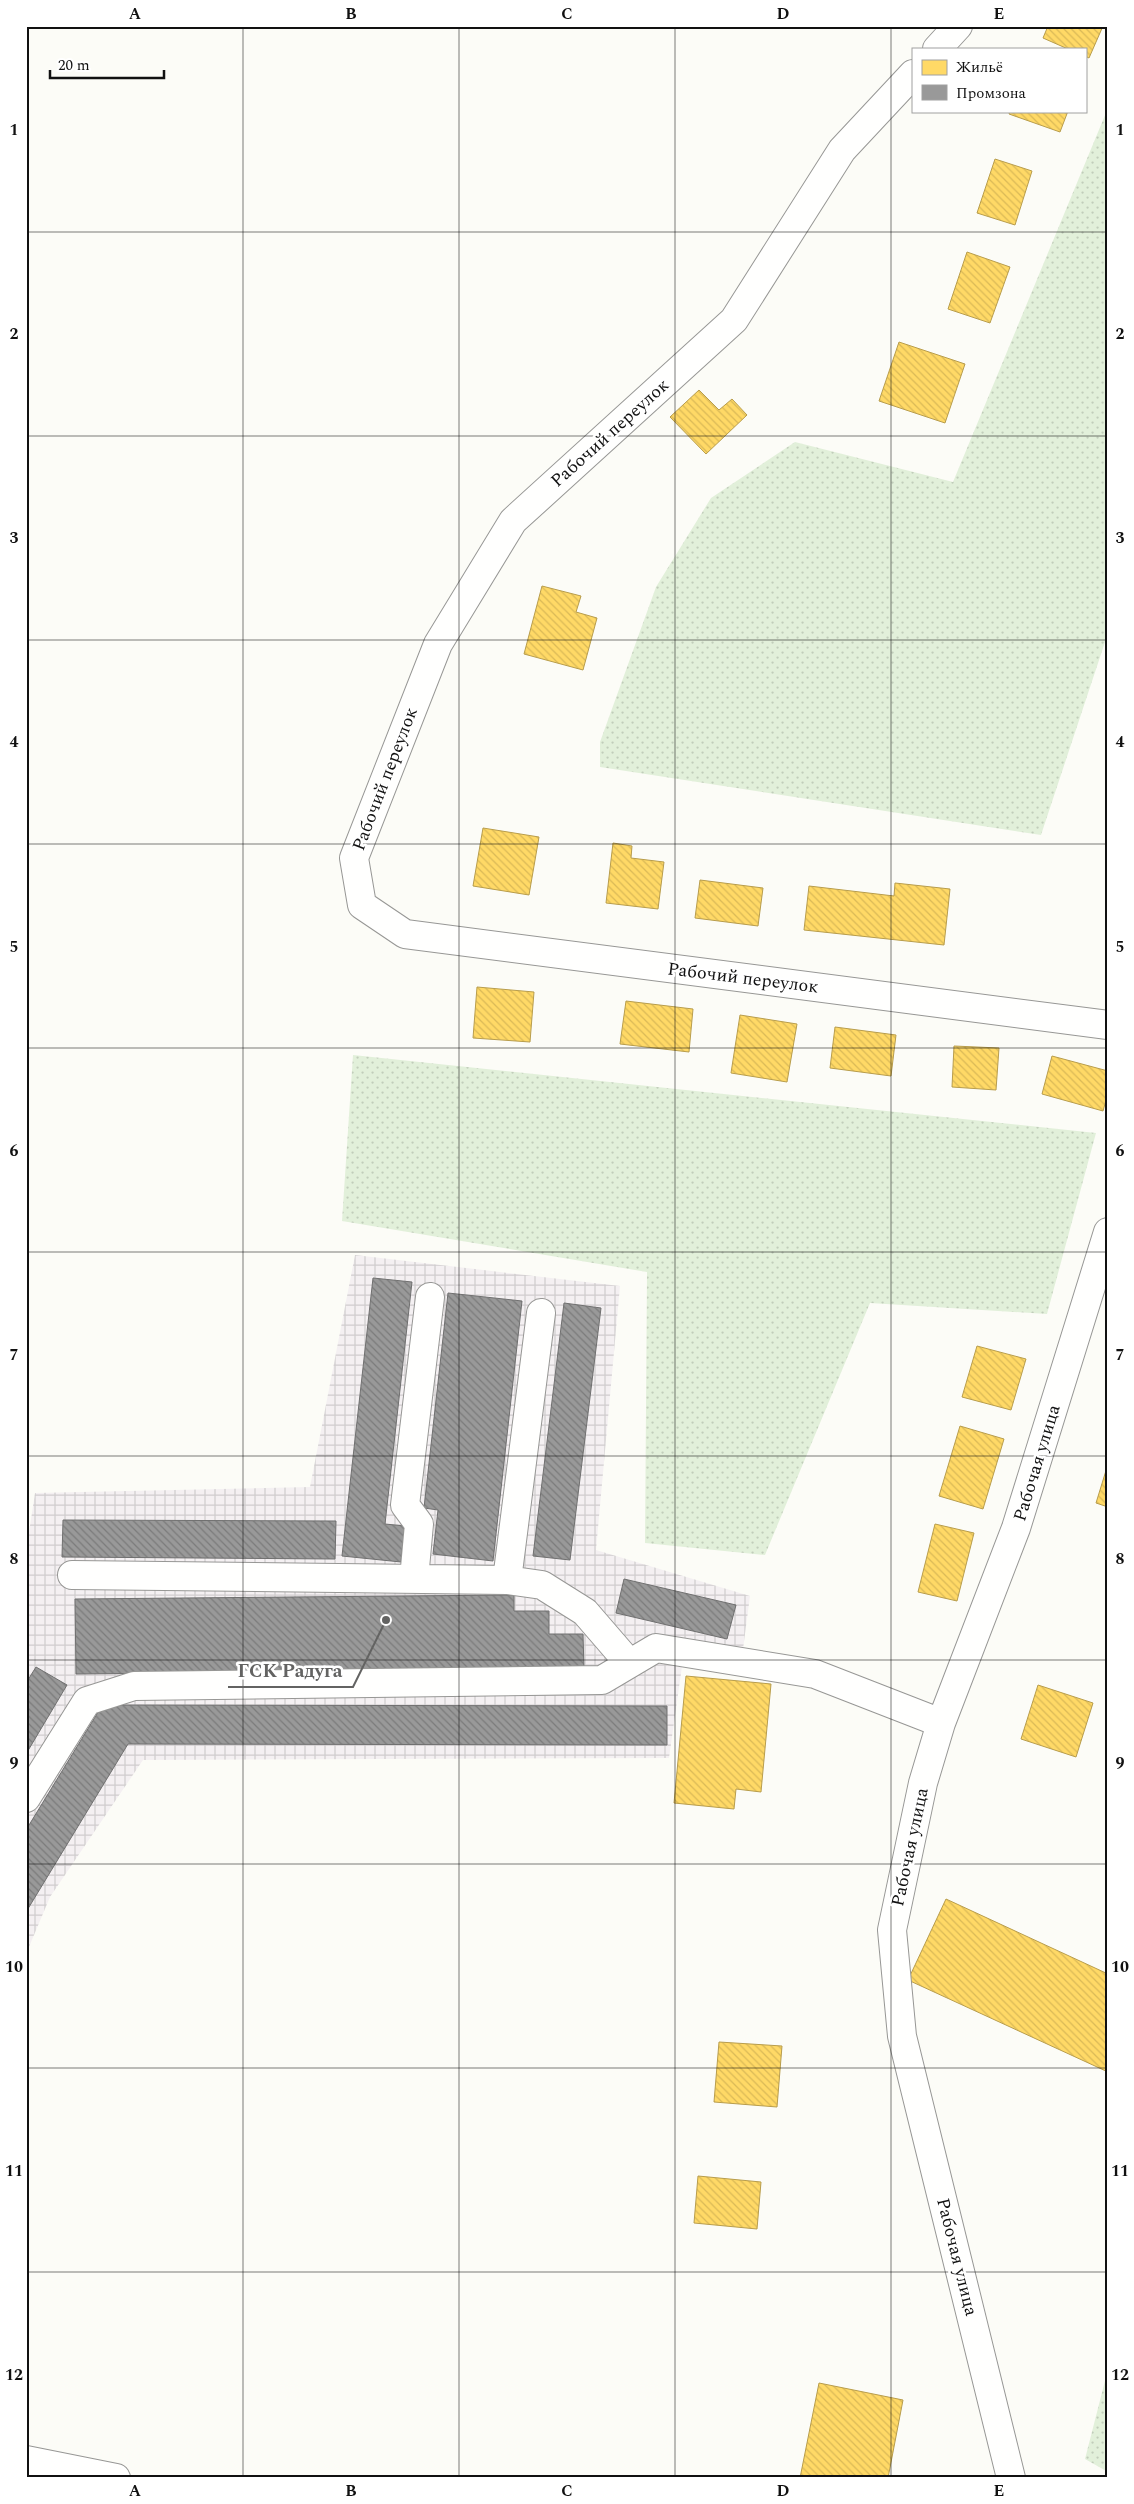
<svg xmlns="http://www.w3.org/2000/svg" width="1134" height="2504" font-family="Spectral,serif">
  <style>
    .industrial { fill: url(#industrial-grid) }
    .grass { fill: url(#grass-dots) }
    .homes { fill: url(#homes-back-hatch); stroke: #b89d4c }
    .industry { fill: url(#industry-back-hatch); stroke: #707070 }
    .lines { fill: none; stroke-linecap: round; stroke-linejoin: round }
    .minor-casing { stroke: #979795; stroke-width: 30 }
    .minor { stroke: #fffffe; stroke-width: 28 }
    .grid { fill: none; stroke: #111; stroke-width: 1; stroke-opacity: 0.55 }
    .labels { text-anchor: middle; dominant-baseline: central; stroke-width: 5; stroke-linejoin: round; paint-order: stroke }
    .street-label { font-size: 18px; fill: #111; stroke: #fff }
    .leader { fill: none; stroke: #636362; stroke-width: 2 }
    .callout-dot { fill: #636362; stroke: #fff; stroke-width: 2 }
    .callout-label { font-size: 19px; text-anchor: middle; font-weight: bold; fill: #636362; stroke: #fff; stroke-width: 5; stroke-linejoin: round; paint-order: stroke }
    .neatline { fill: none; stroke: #111; stroke-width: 2 }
    .grid-label { font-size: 16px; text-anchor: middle; font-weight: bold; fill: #111 }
  </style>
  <defs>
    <pattern id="industrial-grid" width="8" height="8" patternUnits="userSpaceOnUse" patternTransform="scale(1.25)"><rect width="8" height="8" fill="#f4f0f2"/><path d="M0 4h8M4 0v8" fill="none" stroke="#d0cdce"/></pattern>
    <pattern id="grass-dots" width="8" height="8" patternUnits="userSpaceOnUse" patternTransform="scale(1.25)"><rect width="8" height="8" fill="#e2f0da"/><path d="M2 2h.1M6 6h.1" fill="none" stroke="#c1cdba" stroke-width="1.8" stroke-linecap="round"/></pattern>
    <pattern id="homes-back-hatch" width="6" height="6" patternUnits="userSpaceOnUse" patternTransform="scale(1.25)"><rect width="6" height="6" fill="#ffd966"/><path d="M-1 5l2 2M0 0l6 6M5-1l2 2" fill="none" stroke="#dab957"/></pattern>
    <pattern id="industry-back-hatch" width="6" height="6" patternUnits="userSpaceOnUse" patternTransform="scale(1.25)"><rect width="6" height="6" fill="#999"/><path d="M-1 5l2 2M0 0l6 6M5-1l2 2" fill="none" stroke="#7b7b7b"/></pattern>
  </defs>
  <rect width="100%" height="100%" fill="#fcfcf7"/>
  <path class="industrial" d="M355,1255L620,1286L596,1550L750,1596L743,1649L685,1645L669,1758L143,1760L50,1897L26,1954V1552L35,1493L310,1487Z"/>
  <path class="grass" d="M1108,108V633L1041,835L600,767V742L656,587L711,498L795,442L953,482Z
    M353,1055L1096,1133L1047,1314L870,1303L765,1555L645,1543L647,1272L342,1221Z
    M1108,2369V2472L1085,2459Z"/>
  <path class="homes" d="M1048,26H1103L1089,58L1085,56V49H1068L1043,38Z
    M1010,111H1068L1060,132L1009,114Z
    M995,159L1032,171L1015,225L977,213Z
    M967,252L1010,267L990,323L948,309Z
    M899,342L965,364L945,423L879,401Z
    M699,390L719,410L732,399L747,415L706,454L670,417Z
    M542,586L581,596L576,612L597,618L583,670L524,654Z
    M483,828L539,837L529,895L473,886Z
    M613,843L632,846L631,858L664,862L658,909L606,903Z
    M700,880L763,888L758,926L695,918Z
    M895,883L950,889L944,945L804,930L809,886L894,896Z
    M477,987L534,992L530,1042L473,1038Z
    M626,1001L693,1009L689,1052L620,1044Z
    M740,1015L797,1024L787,1082L731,1073Z
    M835,1027L896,1035L891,1076L830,1068Z
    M954,1046L999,1048L996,1090L952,1087Z
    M1052,1056L1108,1071V1093L1103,1111L1042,1094Z
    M977,1346L1026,1359L1011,1410L962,1397Z
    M960,1426L1004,1439L983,1509L939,1496Z
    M1108,1464V1507L1096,1503Z
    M935,1524L974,1533L957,1601L918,1592Z
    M686,1676L771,1684L761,1792L736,1789L734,1809L674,1803Z
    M1038,1685L1093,1703L1076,1757L1021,1739Z
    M946,1899L1108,1974V2072L908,1980Z
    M719,2042L782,2046L777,2107L714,2102Z
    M698,2176L761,2182L757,2229L694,2223Z
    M819,2383L903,2400L888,2478H800Z"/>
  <path class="industry" d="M373,1278L412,1282L385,1524L405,1526L401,1562L342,1556Z
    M448,1293L522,1301L493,1561L433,1554L438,1510L424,1508Z
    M564,1303L601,1308L570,1560L533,1556Z
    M63,1520L336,1521L335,1559L62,1557Z
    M624,1579L736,1605L727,1639L616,1613Z
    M514,1595V1611H549V1634H583L584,1669L76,1674L75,1599Z
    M36,1667L67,1685L26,1754V1683Z
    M106,1705L667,1706V1745L128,1744L26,1912V1830L100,1709Z"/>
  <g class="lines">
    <defs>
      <path id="minor" d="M937,49L958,26
        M913,74L842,150L734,320L513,521L438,644L354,858L362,905L405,934L1108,1025
        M72,1575L507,1580L542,1585L585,1612L629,1663
        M414,1579L419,1524L405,1505L430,1297
        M507,1580L541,1313
        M26,1798L87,1701L134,1686L602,1680L656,1648L815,1674L941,1723
        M26,2460L116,2478
        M1011,2478L902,2036L892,1930L923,1783L941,1723L1016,1528L1108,1232"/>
    </defs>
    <use href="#minor" class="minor-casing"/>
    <use href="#minor" class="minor"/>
  </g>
  <path class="grid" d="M243,26V2478M459,26V2478M675,26V2478M891,26V2478M26,232H1108M26,436H1108M26,640H1108M26,844H1108M26,1048H1108M26,1252H1108M26,1456H1108M26,1660H1108M26,1864H1108M26,2068H1108M26,2272H1108"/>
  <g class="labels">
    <g class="street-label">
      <text transform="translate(610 433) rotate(-42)">Рабочий переулок</text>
      <text transform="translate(385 779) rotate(-69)">Рабочий переулок</text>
      <text transform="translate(743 978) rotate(7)">Рабочий переулок</text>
      <text transform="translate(1037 1463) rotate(-73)">Рабочая улица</text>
      <text transform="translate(910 1847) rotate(-78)">Рабочая улица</text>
      <text transform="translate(957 2257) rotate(76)">Рабочая улица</text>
    </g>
  </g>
  <path class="leader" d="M386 1620L353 1687H228"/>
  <circle class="callout-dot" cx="386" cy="1620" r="5"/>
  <g class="callout-label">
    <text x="290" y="1677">ГСК Радуга</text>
  </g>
  <rect width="1134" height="2504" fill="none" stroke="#ffffff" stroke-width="55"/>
  <rect x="912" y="48" width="175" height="65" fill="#ffffff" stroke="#a0a0a0"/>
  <rect x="922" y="60" width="25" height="15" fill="#ffd966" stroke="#a0a0a0"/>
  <text x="956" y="72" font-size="15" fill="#111111">Жильё</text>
  <rect x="922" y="85" width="25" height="15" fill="#999999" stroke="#a0a0a0"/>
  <text x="956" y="98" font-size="15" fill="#111111">Промзона</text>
  <path d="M50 70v8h114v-8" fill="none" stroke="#111111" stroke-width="2.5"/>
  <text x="58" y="70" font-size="15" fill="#111111" stroke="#ffffff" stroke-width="4" paint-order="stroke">20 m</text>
  <rect x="28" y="28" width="1078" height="2448" class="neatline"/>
  <g class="grid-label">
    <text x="135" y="19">A</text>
    <text x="351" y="19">B</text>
    <text x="567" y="19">C</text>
    <text x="783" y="19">D</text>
    <text x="999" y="19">E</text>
    <text x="14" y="135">1</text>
    <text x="1120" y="135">1</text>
    <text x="14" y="339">2</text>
    <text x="1120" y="339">2</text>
    <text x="14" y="543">3</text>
    <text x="1120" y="543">3</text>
    <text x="14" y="747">4</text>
    <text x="1120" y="747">4</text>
    <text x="14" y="952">5</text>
    <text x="1120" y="952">5</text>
    <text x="14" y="1156">6</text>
    <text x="1120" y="1156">6</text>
    <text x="14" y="1360">7</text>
    <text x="1120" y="1360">7</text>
    <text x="14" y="1564">8</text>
    <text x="1120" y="1564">8</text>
    <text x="14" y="1768">9</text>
    <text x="1120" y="1768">9</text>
    <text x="14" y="1972">10</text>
    <text x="1120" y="1972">10</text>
    <text x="14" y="2176">11</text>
    <text x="1120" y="2176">11</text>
    <text x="14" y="2380">12</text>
    <text x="1120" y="2380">12</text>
    <text x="135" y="2496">A</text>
    <text x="351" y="2496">B</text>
    <text x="567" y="2496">C</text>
    <text x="783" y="2496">D</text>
    <text x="999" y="2496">E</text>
  </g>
</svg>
